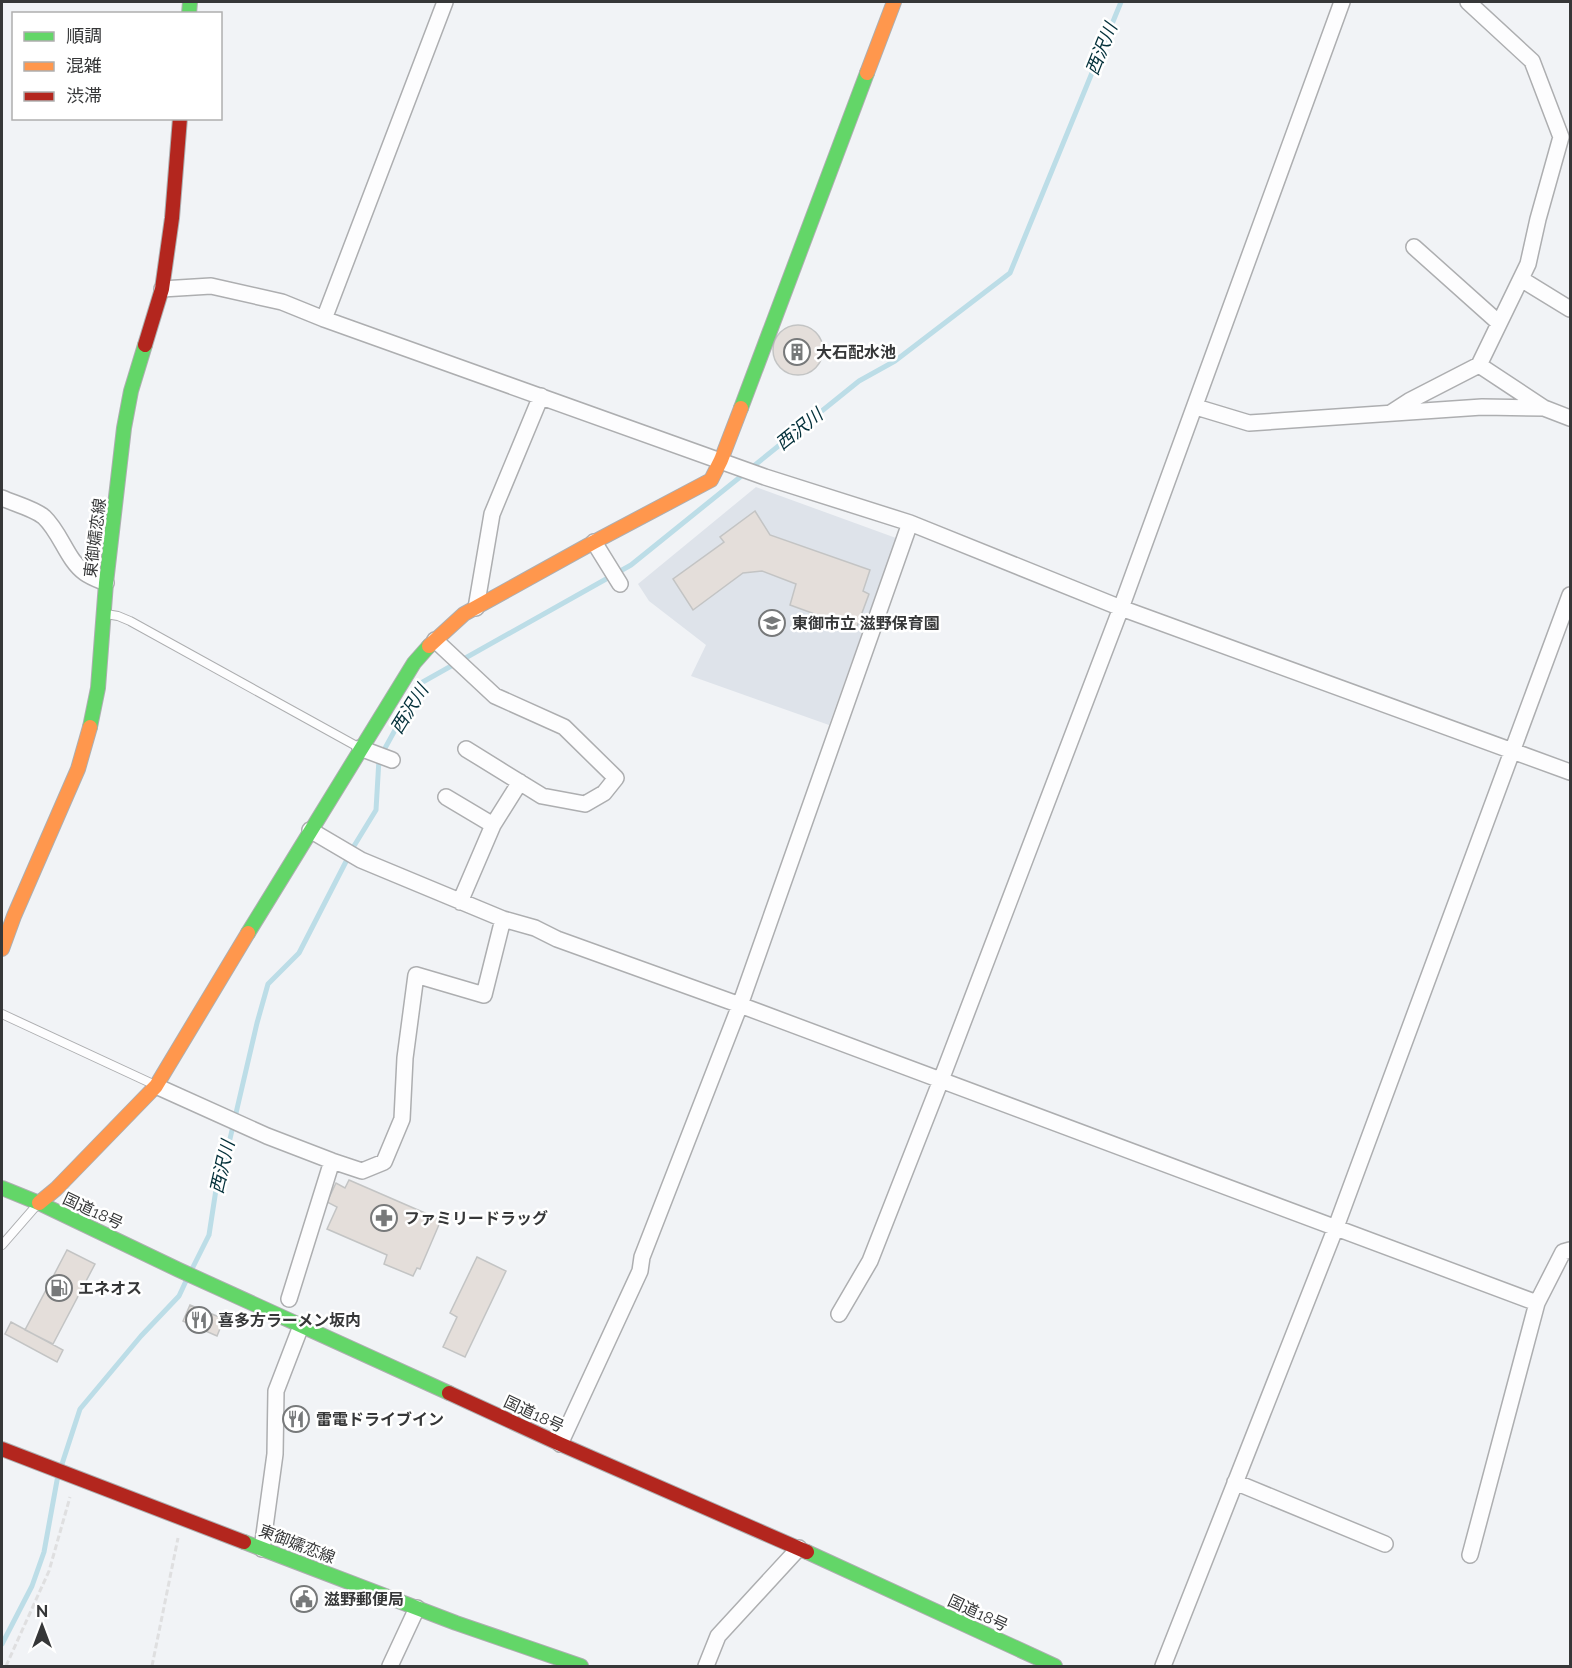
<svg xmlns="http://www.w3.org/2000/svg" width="1572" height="1668" font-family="Raleway,'Noto Sans JP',sans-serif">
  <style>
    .built { fill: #dee3ea }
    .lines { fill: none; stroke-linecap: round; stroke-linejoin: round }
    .stream { stroke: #bcdde7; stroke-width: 5 }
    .building { fill: #e4deda; stroke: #c3c4c4; stroke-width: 1.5 }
    .lane-casing { stroke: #adaeb0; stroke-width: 10 }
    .street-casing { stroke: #adaeb0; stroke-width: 18 }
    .fast-casing { stroke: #adaeb0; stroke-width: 16 }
    .slow-casing { stroke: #adaeb0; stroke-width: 16 }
    .jam-casing { stroke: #adaeb0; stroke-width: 16 }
    .path { stroke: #dfdfe0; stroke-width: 3; stroke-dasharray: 6 3; stroke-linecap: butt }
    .lane { stroke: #fdfdfe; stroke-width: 8 }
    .street { stroke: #fdfdfe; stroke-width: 15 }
    .fast { stroke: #63d668; stroke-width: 14 }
    .slow { stroke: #ff974d; stroke-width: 14 }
    .jam { stroke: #b3261e; stroke-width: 14 }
    .labels { text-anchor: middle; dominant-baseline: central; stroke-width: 5; stroke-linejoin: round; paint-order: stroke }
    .poi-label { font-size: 16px; font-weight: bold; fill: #363738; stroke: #fff; text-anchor: start }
    .street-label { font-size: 16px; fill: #363738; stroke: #fff }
    .water-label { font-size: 18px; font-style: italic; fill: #03303a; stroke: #fff }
  </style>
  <rect width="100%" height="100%" fill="#f1f3f6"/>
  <path class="built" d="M756,487L896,538L829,725L691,676L706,645L649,601L638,584Z"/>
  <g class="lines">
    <path class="stream" d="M193,1267L209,1235L217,1183L226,1156L257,1023L268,984L299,953L354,846L376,810L379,759L421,683L631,565L859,381L895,361L1010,273L1121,2
      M62,1464L80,1409L141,1336L179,1296L186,1281
      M2,1644L32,1586L44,1552L58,1475"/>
  </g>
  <path class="building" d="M773 350a25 25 0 1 1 50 0a25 25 0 1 1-50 0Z
    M755,511L770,535L870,570L863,591L869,594L856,629L790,605L796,584L762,571L743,573L693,610L673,579L724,542L720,537Z
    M349,1180L441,1220L420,1269L417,1268L413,1276L384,1264L387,1255L327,1229L337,1207L327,1202L336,1183L345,1188Z
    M67,1250L95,1264L53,1344L25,1330Z
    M477,1257L506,1271L465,1357L443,1347L457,1317L450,1313Z
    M190,1305L224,1319L217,1336L183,1321Z
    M11,1322L63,1350L57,1362L5,1334Z"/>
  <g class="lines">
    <defs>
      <path id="lane" d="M106,614L118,616L130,621L360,748
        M2,1014L155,1085
        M2,1245L36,1206"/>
      <path id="street" d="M1414,247L1499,323
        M1521,279L1570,309
        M162,289L211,286L282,302L324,319L765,477L910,523L1121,608L1570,772
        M324,319L445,2
        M1479,365L1544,408
        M1196,407L1249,423L1482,407L1544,408L1570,418
        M1392,412L1409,401L1479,365L1528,264L1538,219L1561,137L1532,61L1468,2
        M2,498C13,503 35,509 44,517C61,533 67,560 85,573C92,578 99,580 106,583
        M594,542L620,584
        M476,608L492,514L541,396
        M435,640L495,696L564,727L616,778L604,793L585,804L542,796L466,749
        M360,748L392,760
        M446,797L493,825
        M310,830L361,860L503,919L535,928L557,939L740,1005L1537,1303
        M460,902L493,825L520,782
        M156,1086L267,1136L332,1161L362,1171L384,1162L402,1119L405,1058L416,975L484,995L503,919
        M289,1299L332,1161
        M839,1314L870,1261L941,1080L1121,608L1342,2
        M560,1444L640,1271L642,1257L740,1005L910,523
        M1235,1482L1385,1544
        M262,1549L275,1454L276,1391L301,1326
        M1470,1555L1537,1303L1563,1252L1570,1250
        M390,1666L417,1608
        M706,1666L718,1636L799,1548
        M1163,1666L1336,1227L1570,595"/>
      <path id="fast" d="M189,14L190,2
        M741,408L867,73
        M90,727L98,688L106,583L124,428L131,391L145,345
        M248,933L414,663L429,646
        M2,1188L39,1203L179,1270L449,1393
        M244,1542L456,1623L581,1666
        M807,1552L1055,1666"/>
      <path id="slow" d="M867,73L894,2
        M429,646L464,614L594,542L711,480L721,460L741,408
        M2,949L14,916L78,769L90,727
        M39,1203L56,1189L156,1086L248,933"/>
      <path id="jam" d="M145,345L162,289L172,218L180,118
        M449,1393L560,1444L807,1552
        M2,1449L244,1542"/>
    </defs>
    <use href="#lane" class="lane-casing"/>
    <use href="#street" class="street-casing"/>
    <use href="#fast" class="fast-casing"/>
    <use href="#slow" class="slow-casing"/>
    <use href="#jam" class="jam-casing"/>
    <path class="path" d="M6,1666L49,1571L70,1497
      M152,1666L178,1538"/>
    <use href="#lane" class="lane"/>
    <use href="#street" class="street"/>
    <use href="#fast" class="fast"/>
    <use href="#slow" class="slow"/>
    <use href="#jam" class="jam"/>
  </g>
  <defs>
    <symbol id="building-ring" viewBox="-11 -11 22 22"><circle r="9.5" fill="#fff" stroke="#77797a" stroke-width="1.5"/><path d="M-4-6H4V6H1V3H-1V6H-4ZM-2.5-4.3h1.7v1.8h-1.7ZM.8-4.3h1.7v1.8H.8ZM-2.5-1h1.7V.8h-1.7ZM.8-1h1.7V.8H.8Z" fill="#77797a"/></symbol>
    <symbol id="school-ring" viewBox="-11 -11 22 22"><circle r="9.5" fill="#fff" stroke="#77797a" stroke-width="1.5"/><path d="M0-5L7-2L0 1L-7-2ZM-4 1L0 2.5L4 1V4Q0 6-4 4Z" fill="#77797a"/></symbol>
    <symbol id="pharmacy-ring" viewBox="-11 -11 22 22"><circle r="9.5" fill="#fff" stroke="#77797a" stroke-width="1.5"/><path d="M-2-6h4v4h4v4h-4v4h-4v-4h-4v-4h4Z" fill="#77797a"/></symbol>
    <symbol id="fuel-ring" viewBox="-11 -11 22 22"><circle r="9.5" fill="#fff" stroke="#77797a" stroke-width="1.5"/><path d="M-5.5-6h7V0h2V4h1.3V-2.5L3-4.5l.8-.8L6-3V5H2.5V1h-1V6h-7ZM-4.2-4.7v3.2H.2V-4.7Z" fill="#77797a"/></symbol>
    <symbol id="restaurant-ring" viewBox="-11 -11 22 22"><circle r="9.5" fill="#fff" stroke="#77797a" stroke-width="1.5"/><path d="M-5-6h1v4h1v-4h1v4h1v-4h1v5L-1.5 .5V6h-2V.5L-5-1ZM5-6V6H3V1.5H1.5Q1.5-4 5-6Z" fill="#77797a"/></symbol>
    <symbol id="civic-ring" viewBox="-11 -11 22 22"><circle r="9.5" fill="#fff" stroke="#77797a" stroke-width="1.5"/><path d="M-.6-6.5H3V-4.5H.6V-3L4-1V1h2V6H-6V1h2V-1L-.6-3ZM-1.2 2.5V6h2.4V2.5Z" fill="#77797a"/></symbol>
  </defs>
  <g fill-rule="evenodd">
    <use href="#building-ring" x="782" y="337" width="30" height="30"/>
    <use href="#school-ring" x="757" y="608" width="30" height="30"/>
    <use href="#pharmacy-ring" x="369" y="1203" width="30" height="30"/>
    <use href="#fuel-ring" x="44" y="1273" width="30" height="30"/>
    <use href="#restaurant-ring" x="184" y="1305" width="30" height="30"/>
    <use href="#restaurant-ring" x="281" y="1404" width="30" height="30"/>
    <use href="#civic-ring" x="289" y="1584" width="30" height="30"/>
  </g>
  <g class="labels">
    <g class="poi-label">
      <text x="816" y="352">大石配水池</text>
      <text x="792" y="623">東御市立 滋野保育園</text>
      <text x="404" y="1218">ファミリードラッグ</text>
      <text x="78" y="1288">エネオス</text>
      <text x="218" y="1320">喜多方ラーメン坂内</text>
      <text x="316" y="1419">雷電ドライブイン</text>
      <text x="324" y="1599">滋野郵便局</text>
    </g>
    <g class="street-label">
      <text transform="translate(95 538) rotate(-83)">東御嬬恋線</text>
      <text transform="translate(93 1211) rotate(25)">国道18号</text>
      <text transform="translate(534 1414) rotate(25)">国道18号</text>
      <text transform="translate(297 1544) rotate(21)">東御嬬恋線</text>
      <text transform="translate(978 1613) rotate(25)">国道18号</text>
    </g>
    <g class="water-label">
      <text transform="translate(1101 49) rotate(-68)">西沢川</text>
      <text transform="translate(799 429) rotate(-39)">西沢川</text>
      <text transform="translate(409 709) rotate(-58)">西沢川</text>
      <text transform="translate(222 1167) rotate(-77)">西沢川</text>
    </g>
  </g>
  <rect width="1572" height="1668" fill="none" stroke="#363738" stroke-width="6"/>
  <rect x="12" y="12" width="210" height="108" fill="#ffffff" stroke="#afafaf" stroke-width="1.5"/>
  <rect x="24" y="32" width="30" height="9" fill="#63d668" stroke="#afafaf" stroke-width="1.5"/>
  <text x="66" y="42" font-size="18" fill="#363738">順調</text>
  <rect x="24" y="62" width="30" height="9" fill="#ff974d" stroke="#afafaf" stroke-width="1.5"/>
  <text x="66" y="72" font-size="18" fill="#363738">混雑</text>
  <rect x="24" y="92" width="30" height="9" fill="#b3261e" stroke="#afafaf" stroke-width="1.5"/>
  <text x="66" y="102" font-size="18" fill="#363738">渋滞</text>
  <g transform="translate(42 1626)" stroke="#ffffff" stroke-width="4.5" paint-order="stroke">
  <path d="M0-4.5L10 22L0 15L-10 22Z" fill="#363738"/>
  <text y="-9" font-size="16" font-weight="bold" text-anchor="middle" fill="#363738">N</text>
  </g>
</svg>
